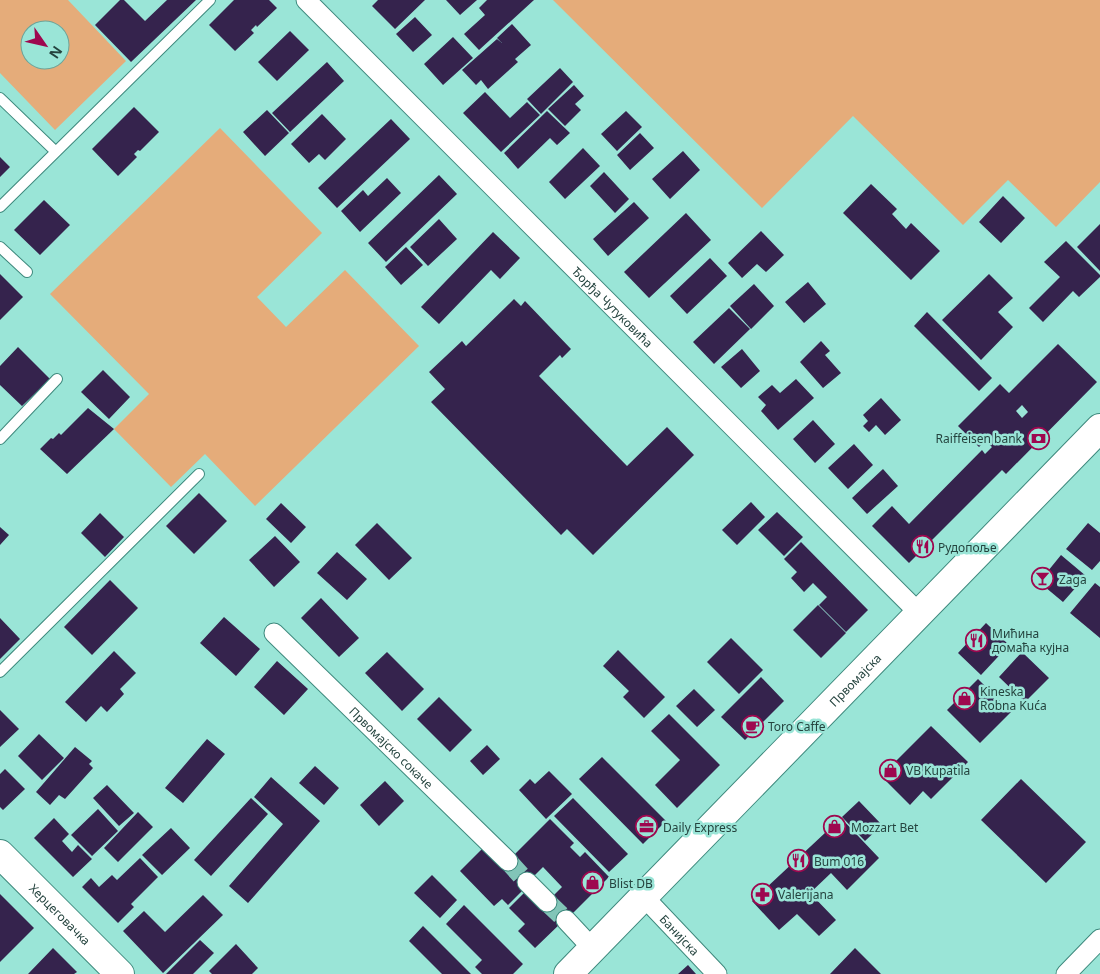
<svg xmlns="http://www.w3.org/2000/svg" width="1100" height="974" font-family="'Noto Sans',sans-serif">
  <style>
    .green { fill: #e5ac7a; fill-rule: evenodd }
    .building { fill: #35234d; fill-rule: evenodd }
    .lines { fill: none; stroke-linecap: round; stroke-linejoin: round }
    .street-tunnel { stroke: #82c5b8; stroke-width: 19; stroke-dasharray: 19 9; stroke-linecap: butt }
    .lane-casing { stroke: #3e897d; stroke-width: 12 }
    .street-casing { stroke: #3e897d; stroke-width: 21 }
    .secondary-casing { stroke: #3e897d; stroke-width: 30 }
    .lane { stroke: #fff; stroke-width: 10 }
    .street { stroke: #fff; stroke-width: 19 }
    .secondary { stroke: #fff; stroke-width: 28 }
    .labels { text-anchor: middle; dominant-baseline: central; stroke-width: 5; stroke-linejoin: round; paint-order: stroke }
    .street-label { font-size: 12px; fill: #24433e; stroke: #9ae5d7 }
    .poi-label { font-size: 12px; fill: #24433e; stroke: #9ae5d7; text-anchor: start }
  </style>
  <rect width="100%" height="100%" fill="#9ae5d7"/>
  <path class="green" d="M0,0H68L126,61L55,130L0,73ZM30,30H60V60H30Z
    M553,0H1100V182L1056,227L1008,180L963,225L853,116L762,208Z
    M220,128L322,233L257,297L286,327L345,270L419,346L255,506L205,454L171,487L114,429L149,394L50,294Z"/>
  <path class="building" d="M120,0H124L145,21L167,0H196L131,62L95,25Z
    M234,0H269L277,8L257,27L256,25L251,30L254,33L235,51L209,25Z
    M378,0H425L395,29L372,6Z
    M446,0H477L460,15Z
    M487,0H534L479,50L464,34L485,15L479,8Z
    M415,17L432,35L413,52L396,34Z
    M512,24L531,45L515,59L518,62L488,89L481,80L476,85L462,70L497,39L502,43L497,38Z
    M290,31L309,50L277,81L258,62Z
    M453,37L473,58L443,85L424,64Z
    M327,62L344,81L290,132L272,113Z
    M560,68L573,82L541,114L527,99Z
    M574,85L584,96L575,104L581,110L565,126L548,109Z
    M485,92L510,118L527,102L540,115L501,152L463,113Z
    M134,107L159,132L140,151L138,150L134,154L137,157L118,176L92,149Z
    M267,110L289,133L265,156L243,132Z
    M547,111L570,133L557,145L550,138L518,169L504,153Z
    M626,111L642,127L617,151L601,134Z
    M322,114L346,139L325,160L319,154L309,163L291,144Z
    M391,119L410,139L337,208L318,188Z
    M640,133L654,148L630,170L617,155Z
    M583,148L600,166L565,199L549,182Z
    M683,151L700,170L670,199L652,179Z
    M0,157L10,167L0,177Z
    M604,172L629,199L615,213L590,186Z
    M439,175L457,194L386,262L368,243Z
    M387,178L401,193L360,232L341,211L363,190L368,196Z
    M871,184L897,209L892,214L906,229L911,223L940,251L911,280L843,213Z
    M1003,196L1025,218L1001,243L979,222Z
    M44,200L70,225L40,255L14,230Z
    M634,202L649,218L608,256L593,239Z
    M686,213L711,240L649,298L624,272Z
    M439,219L457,239L428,266L410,247Z
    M1100,224V271L1077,247Z
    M761,231L784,255L766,272L757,264L742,278L728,263Z
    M493,232L520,258L500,279L491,270L439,324L421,307Z
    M1066,241L1100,275V277L1079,297L1073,291L1043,322L1029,308L1060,277L1044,262Z
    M406,247L423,265L401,285L385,267Z
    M710,258L727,276L687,314L670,296Z
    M0,274L23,297L0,320Z
    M989,274L1013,298L998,312L1013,327L981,360L942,320Z
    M808,282L826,304L804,323L785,302Z
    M754,284L774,306L751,329L730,306Z
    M514,299L521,306L525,301L571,349L562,358L560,355L539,376L627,466L667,427L694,455L593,555L567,529L561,535L431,402L445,389L429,372L462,341L466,346Z
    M729,308L750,329L714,364L693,342Z
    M927,312L992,378L979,391L914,326Z
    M821,341L830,351L825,355L841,373L823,388L800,362Z
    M1058,344L1097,382L1006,474L1002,470L909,563L872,526L892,506L909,524L982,450L985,454L992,447L985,441L979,447L958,426L1000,384L1009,393ZM1022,405L1028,412L1022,418L1016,411Z
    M18,347L50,379L22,406L0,385V366Z
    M742,349L760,371L741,388L721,367Z
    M103,370L130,397L109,419L81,392Z
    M796,379L814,398L778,430L761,411L766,405L758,397L772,385L780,393Z
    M881,398L901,420L885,435L876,425L869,432L863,426L868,421L863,415Z
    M88,408L114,429L67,474L40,449L51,438L53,439L59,433L61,435Z
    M813,420L835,444L815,463L793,439Z
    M854,444L873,465L848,489L828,468Z
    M883,469L898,486L867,514L852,498Z
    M199,493L227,521L194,554L166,526Z
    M751,502L765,517L737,545L722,530Z
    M281,503L306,527L291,543L266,519Z
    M777,512L803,537L784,556L758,530Z
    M100,513L124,537L105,557L81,533Z
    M377,523L412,558L389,580L355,545Z
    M1088,523L1100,533V561L1092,570L1066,549Z
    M0,527L9,535L0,545Z
    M275,536L300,562L274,587L249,560Z
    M801,542L868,610L846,632L819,605L827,597L813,583L804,592L791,578L797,572L784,559Z
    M337,552L367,579L347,600L317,573Z
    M1061,555L1086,576L1063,602L1039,582Z
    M110,580L138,608L92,655L64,627Z
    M1095,583L1100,587V638L1070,613Z
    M321,598L359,638L339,657L301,618Z
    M818,605L846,633L821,658L793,630Z
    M224,617L260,649L236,676L200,643Z
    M0,618L20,639L0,659Z
    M986,623L1009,645L981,675L958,653Z
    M731,638L763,670L739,694L707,662Z
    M618,650L665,697L644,718L623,697L629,691L603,666Z
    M114,651L136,673L120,689L124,694L107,712L101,706L86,722L65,702Z
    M387,652L424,689L402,711L365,673Z
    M1022,652L1049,678L1025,702L999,677Z
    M277,661L308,689L284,715L254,687Z
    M761,677L784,701L745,740L721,717Z
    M978,679L1011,712L980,743L947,710Z
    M694,689L715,710L697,727L676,706Z
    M439,697L472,730L450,752L417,719Z
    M0,710L19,729L0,747Z
    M669,714L720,765L677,808L655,785L680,760L651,731Z
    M931,726L968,762L931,799L923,791L910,805L881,776Z
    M39,734L64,758L42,780L18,756Z
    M207,739L225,754L183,803L165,788Z
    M487,745L500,759L483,775L470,761Z
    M75,747L92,761L89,764L93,768L65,799L59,795L50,805L36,792Z
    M602,757L666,821L643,844L579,779Z
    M315,766L339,788L324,805L299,783Z
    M5,769L25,789L3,810L0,807V774Z
    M549,771L572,794L546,819L519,790L530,779L535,784Z
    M271,777L320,821L248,903L229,886L283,824L254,797Z
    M1021,779L1086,842L1046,883L981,820Z
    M385,781L404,801L379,826L360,805Z
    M107,785L134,813L119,826L93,798Z
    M251,798L268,814L211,876L194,860Z
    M573,798L628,854L609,872L554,816Z
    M859,801L882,825L865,841L842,817Z
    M98,809L118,831L92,856L71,835Z
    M138,812L153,827L118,862L104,848Z
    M54,818L69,834L62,841L72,852L78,845L92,859L73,877L34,838Z
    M841,818L879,858L847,890L831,873L810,893L836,920L819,936L797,914L779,930L752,901Z
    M550,819L574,843L570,847L580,857L585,852L609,877L565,921L546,903L562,887L543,867L527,883L507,862Z
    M171,828L190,848L162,875L142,855Z
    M486,845L527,886L508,905L502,899L494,906L460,871Z
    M140,858L158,877L131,904L134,907L118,923L82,887L91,878L99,887L112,875L117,880Z
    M432,875L457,900L440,918L414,893Z
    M529,888L562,922L535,948L518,931L525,924L509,908Z
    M0,894L34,928L0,962Z
    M203,895L223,915L163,973L123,931L144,911L165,932Z
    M464,905L523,964L513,974H482L475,967L482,960L446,924Z
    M423,926L471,974H442L409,941Z
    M200,940L214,953L193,974H166Z
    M236,944L258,968L252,974H212L209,971Z
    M53,948L77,972L74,974H28Z
    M855,948L881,974H830Z
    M688,965L696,974H678Z"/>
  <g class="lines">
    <path class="street-tunnel" d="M508,861L527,882
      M547,902L566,920"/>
    <defs>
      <path id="lane" d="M0,98L55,151
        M0,207L210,0
        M0,247L27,272
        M0,439L57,379
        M0,672L199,474"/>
      <g id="street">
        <path id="s1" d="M306,0L919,613"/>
        <path id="s2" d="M274,633L508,861"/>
        <path d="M527,882L547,902"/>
        <path id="s3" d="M644,897L717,974"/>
        <path d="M566,920L593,949"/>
        <path d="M1066,974L1100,939"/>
      </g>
      <g id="secondary">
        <path id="s4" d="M0,854L120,974"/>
        <path id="s5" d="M568,974L1100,428"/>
      </g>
    </defs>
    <use href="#lane" class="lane-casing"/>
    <use href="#street" class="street-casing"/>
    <use href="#secondary" class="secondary-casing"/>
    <use href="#lane" class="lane"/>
    <use href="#street" class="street"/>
    <use href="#secondary" class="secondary"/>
  </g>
  <defs>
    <symbol id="bank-ring" viewBox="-11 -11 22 22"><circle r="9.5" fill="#9ae5d7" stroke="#9e074f" stroke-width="1.5"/><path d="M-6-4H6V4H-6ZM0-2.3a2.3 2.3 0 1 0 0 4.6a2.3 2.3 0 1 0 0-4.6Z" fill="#9e074f"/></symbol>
    <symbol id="restaurant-ring" viewBox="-11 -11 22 22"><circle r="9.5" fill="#9ae5d7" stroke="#9e074f" stroke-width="1.5"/><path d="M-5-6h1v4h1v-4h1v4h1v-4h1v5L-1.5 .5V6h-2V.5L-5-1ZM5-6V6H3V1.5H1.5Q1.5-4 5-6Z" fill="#9e074f"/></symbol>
    <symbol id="bar-ring" viewBox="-11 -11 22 22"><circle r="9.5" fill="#9ae5d7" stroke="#9e074f" stroke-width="1.5"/><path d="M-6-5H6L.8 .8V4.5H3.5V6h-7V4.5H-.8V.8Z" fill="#9e074f"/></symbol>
    <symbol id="shop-ring" viewBox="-11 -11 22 22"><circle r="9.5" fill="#9ae5d7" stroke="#9e074f" stroke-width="1.5"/><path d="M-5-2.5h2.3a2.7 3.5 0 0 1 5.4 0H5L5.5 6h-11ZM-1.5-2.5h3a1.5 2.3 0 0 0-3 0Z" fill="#9e074f"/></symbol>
    <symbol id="cafe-ring" viewBox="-11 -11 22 22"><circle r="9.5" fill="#9ae5d7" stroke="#9e074f" stroke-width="1.5"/><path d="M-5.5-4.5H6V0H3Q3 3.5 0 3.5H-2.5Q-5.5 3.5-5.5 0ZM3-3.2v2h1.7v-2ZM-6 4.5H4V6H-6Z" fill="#9e074f"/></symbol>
    <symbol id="office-ring" viewBox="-11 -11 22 22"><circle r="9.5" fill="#9ae5d7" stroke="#9e074f" stroke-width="1.5"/><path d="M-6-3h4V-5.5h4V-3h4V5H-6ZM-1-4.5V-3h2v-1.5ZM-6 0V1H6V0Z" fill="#9e074f"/></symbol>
    <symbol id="pharmacy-ring" viewBox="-11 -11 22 22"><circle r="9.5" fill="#9ae5d7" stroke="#9e074f" stroke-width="1.5"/><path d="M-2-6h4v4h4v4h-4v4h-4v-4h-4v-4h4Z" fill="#9e074f"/></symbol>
  </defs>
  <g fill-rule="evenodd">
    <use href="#bank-ring" x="1026" y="426" width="25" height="25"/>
    <use href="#restaurant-ring" x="910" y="534" width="25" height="25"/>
    <use href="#bar-ring" x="1030" y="566" width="25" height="25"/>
    <use href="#restaurant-ring" x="964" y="628" width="25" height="25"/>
    <use href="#shop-ring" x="952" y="686" width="25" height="25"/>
    <use href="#cafe-ring" x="740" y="714" width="25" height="25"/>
    <use href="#shop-ring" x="878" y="758" width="25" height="25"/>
    <use href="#office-ring" x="634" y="814" width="25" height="25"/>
    <use href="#shop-ring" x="822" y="814" width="25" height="25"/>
    <use href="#restaurant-ring" x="786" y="848" width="25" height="25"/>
    <use href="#shop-ring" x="580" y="870" width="25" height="25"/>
    <use href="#pharmacy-ring" x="750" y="882" width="25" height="25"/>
  </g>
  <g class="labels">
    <g class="street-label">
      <text stroke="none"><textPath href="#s1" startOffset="434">Ђорђа Чутуковића</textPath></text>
      <text stroke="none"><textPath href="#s5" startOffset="411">Првомајска</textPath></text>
      <text stroke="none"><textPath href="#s2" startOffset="164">Првомајско сокаче</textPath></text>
      <text stroke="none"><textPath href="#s4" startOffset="85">Херцеговачка</textPath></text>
      <text stroke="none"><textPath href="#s3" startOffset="52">Банијска</textPath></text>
    </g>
    <g class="poi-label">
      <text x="1022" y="438" text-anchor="end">Raiffeisen bank</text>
      <text x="938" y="547">Рудопоље</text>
      <text x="1059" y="579">Zaga</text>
      <text x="992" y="633">Мићина<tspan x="992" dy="14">домаћа кујна</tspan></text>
      <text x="980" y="691">Kineska<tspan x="980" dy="14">Robna Kuća</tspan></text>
      <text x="768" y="726">Toro Caffe</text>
      <text x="906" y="770">VB Kupatila</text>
      <text x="663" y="827">Daily Express</text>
      <text x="851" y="827">Mozzart Bet</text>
      <text x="814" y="861">Bum 016</text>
      <text x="609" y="883">Blist DB</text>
      <text x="778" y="894">Valerijana</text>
    </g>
  </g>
  <g transform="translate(45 45) rotate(124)"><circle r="24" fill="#9ae5d7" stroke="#6ba49a"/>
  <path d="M0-4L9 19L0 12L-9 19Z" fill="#9e074f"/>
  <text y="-8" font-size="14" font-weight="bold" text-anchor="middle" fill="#24433e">N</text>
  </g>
</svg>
